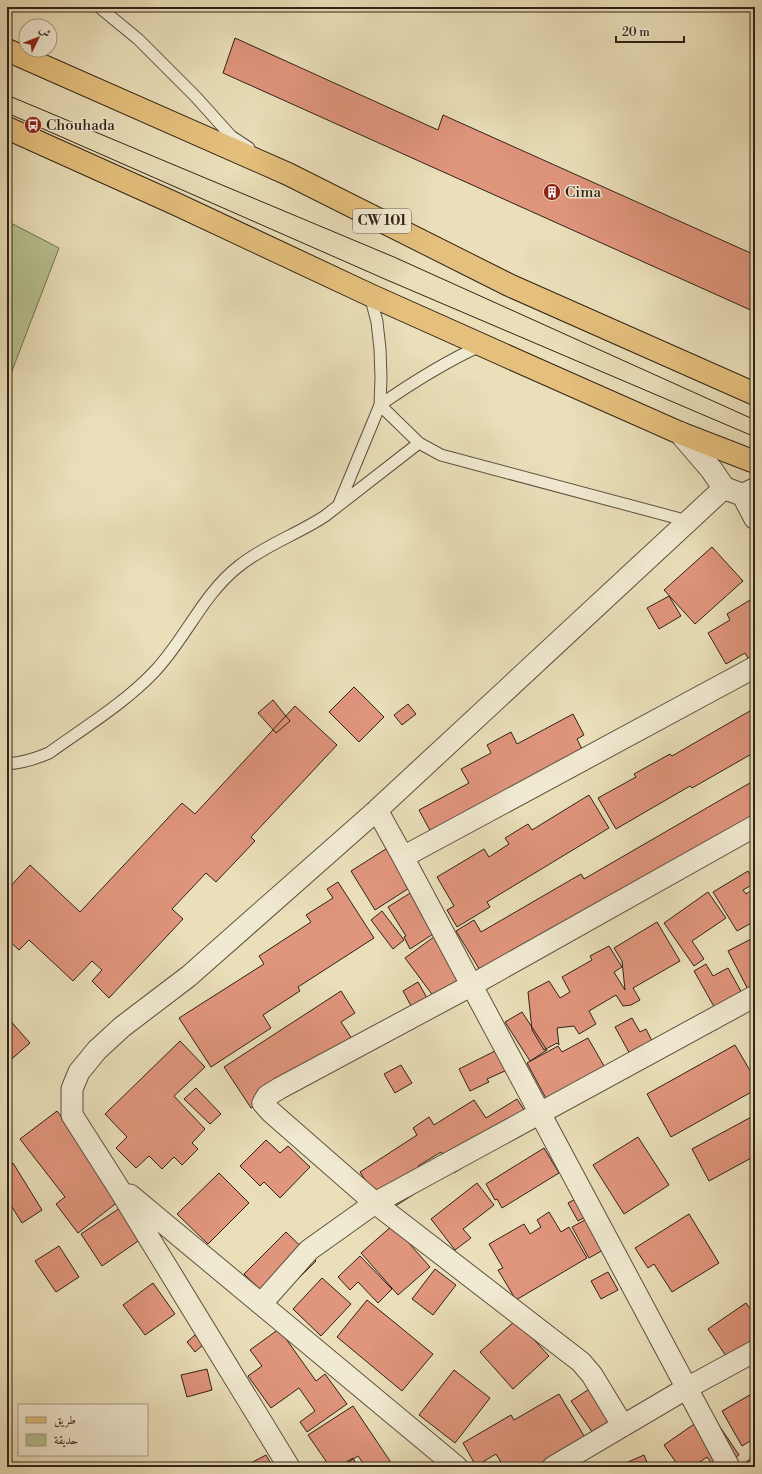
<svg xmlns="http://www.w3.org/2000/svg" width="762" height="1474" font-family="'Libre Bodoni',Amiri,serif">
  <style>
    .green { fill: #b6c290; stroke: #737254 }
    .building { fill: #e0957d; stroke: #302217 }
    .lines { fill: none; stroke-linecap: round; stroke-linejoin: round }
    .service-casing { stroke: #5e5140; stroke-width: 13 }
    .minor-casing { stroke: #5e5140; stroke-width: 23 }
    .tertiary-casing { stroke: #5e5140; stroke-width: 24 }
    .primary-casing { stroke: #302217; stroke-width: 24 }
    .service { stroke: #f1ead2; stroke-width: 11 }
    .minor { stroke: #f1ead2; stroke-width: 21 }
    .tertiary { stroke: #f1ead2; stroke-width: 22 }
    .primary { stroke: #e5c07c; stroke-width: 22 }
    .tram { stroke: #302217; stroke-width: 1 }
    .labels { text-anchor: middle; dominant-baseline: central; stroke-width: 3; stroke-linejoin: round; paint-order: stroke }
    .shield { fill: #f1ead2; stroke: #6a5e4f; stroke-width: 1 }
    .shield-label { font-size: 14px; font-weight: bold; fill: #302217 }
    .poi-label { font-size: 15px; fill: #302217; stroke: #f1ead2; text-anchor: start }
  </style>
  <rect width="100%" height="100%" fill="#eadfb9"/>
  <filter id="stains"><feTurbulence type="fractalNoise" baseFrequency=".005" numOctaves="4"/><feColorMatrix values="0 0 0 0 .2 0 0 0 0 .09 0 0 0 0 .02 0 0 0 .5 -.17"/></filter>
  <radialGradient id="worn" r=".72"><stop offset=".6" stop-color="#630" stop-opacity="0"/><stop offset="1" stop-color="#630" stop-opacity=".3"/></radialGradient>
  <path class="green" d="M7,221L59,248L7,384Z"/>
  <path class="building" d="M235,38L438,130L443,115L755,255V312L223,73Z
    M712,547L743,581L695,624L664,590Z
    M669,596L681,616L659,629L647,608Z
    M755,597V663L752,665L745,653L726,664L708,633L730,620L727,614Z
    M354,687L384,717L359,742L329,712Z
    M273,700L290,721L276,733L258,713Z
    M408,704L416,714L402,725L394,715Z
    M295,706L337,745L251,837L255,841L216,882L206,873L172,909L183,919L109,998L92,981L102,970L92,961L73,981L29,940L19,950L7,939V890L30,865L80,912L182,803L195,814Z
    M755,708V752L692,788L690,786L616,829L598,798L636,777L634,774L670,754L672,756Z
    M573,714L584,735L577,739L586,757L434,838L419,810L469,783L461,769L491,753L487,745L511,732L517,744Z
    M755,780V826L483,975L456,931L474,920L481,932L581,874L584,879Z
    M589,795L609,828L487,902L490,907L457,927L447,910L454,906L437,877L484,849L489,857L509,844L505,838L528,824L532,830Z
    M389,847L417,883L375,910L351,871Z
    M748,871L755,883L743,890L746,894L755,888V921L737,931L713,892Z
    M338,882L374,938L298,987L300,991L263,1015L271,1028L211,1067L179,1018L264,964L259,956L311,922L306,915L333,898L327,889Z
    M423,885L444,927L410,949L404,937L406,936L388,907Z
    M708,892L726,918L692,941L704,959L694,966L664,923Z
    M382,911L404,940L393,949L371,920Z
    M657,922L680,961L633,988L640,1000L631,1005L623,1006L616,995L589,1011L596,1024L579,1034L574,1026L557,1028L559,1045L557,1043L544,1050L532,1030L528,992L549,981L560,998L570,992L562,977L592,960L590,956L609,946L622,967L614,972L625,990L622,961L614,948Z
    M442,931L466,985L440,1005L405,958Z
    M753,938L755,943L754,1001L728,951Z
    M706,964L713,976L728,968L748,1004L721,1019L694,971Z
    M418,982L432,1007L416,1015L403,991Z
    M341,991L355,1013L341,1022L356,1045L334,1055L251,1108L224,1067Z
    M522,1012L547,1050L530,1061L505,1022Z
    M7,1017L30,1043L7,1063Z
    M632,1018L640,1032L646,1029L659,1055L637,1067L615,1027Z
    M588,1038L608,1073L549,1104L527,1063L558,1046L562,1052Z
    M180,1041L205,1067L174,1096L205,1129L192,1143L198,1149L182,1165L174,1157L162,1169L149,1156L136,1168L116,1148L127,1137L105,1114Z
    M735,1045L755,1079V1090L671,1137L647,1094Z
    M497,1050L507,1070L487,1079L489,1082L470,1091L459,1069Z
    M401,1065L412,1083L395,1093L384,1074Z
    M196,1088L221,1114L210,1124L184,1099Z
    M517,1099L534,1125L497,1145L454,1173L441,1152L418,1166L430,1184L386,1212L360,1172L417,1135L413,1128L429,1117L434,1125L474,1100L486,1118Z
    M57,1111L74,1133L128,1194L78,1233L56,1204L65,1197L20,1139Z
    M755,1115V1156L709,1181L692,1149Z
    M638,1137L669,1185L624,1214L593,1165Z
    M266,1140L280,1153L288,1146L310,1167L280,1198L264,1182L260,1186L240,1166Z
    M544,1148L559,1173L502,1208L497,1199L495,1200L486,1184Z
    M13,1163L42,1210L22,1223L7,1199V1167Z
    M219,1173L249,1203L208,1244L177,1214Z
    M477,1183L494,1205L463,1229L471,1238L455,1250L431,1219Z
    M583,1195L592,1213L578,1221L568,1203Z
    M123,1206L144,1237L102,1266L81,1234Z
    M549,1212L561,1232L569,1227L587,1258L516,1300L498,1270L503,1268L489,1244L524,1224L530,1234L541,1227L537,1220Z
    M596,1214L612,1245L589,1258L572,1227Z
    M689,1214L719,1263L672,1292L654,1264L648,1268L635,1248Z
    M393,1225L430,1267L398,1295L361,1253Z
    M286,1232L316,1261L274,1303L244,1274Z
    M59,1246L79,1277L56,1292L35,1261Z
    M360,1256L392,1289L378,1303L358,1282L350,1290L338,1277Z
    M435,1269L456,1285L433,1315L412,1299Z
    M608,1272L618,1290L601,1299L591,1281Z
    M322,1278L351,1304L321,1336L293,1309Z
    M153,1283L175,1314L145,1335L123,1305Z
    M367,1300L433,1354L402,1391L337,1337Z
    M746,1303L755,1316V1358L736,1371L708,1329Z
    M516,1320L549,1356L513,1389L480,1352Z
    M279,1329L316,1381L325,1374L347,1404L307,1432L300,1422L315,1411L299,1388L271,1408L248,1376L262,1366L250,1350Z
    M195,1335L203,1345L195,1352L187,1342Z
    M207,1369L212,1390L187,1397L181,1375Z
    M454,1370L490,1398L455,1443L419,1415Z
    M600,1382L627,1422L599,1442L571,1401Z
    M755,1392V1438L742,1446L722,1411Z
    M559,1394L590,1446L553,1467H504L496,1454L476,1466L463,1443L511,1415L514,1420Z
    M353,1406L394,1467H366L358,1456L341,1467H330L308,1435Z
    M714,1418L739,1455L722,1467H714L707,1457L693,1467H679L664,1445L700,1420Z
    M266,1455L273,1467H243Z
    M644,1455L649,1467H620L619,1466Z
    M755,1456V1467H744L743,1464Z
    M353,1458L358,1467H338Z"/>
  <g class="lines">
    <defs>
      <path id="service" d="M99,7L138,39L195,96L231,136L249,148
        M380,405L419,443L441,455L688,521
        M380,405C413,382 445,362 482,345
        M339,504L380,405L381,378L380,349L377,322L370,295
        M7,764C22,763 35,759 49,753C85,727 125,703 155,671C186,638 203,594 239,566C265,545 298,534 325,516L419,443"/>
      <path id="minor" d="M377,810L403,857L729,1467
        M403,857L755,667
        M130,1195L457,1467
        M261,1304L309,1250L375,1203L755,996
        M623,1426L592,1375L581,1362L375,1203L271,1112L263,1103L267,1096L280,1088L472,985L755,826
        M289,1467L116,1184L72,1115V1089L79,1072L97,1050L122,1027L189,976L377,810L724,488
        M553,1467L687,1388L755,1351"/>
      <path id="tertiary" d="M680,433L711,469L724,488L743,495L755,489
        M743,495L755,518"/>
      <path id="primary" d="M7,50L288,174L509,285L755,394
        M7,128L176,204L370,295L522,363L680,433L755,462"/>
    </defs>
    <use href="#service" class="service-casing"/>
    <use href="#minor" class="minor-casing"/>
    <use href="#tertiary" class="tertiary-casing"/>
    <use href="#primary" class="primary-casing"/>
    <use href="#service" class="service"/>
    <use href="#minor" class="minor"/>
    <use href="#tertiary" class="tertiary"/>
    <use href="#primary" class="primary"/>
    <path class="tram" d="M7,95L394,257L755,420
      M7,113L387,280L755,437"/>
  </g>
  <defs>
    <symbol id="bus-disc" viewBox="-11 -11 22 22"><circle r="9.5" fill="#8f2418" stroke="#f1ead2"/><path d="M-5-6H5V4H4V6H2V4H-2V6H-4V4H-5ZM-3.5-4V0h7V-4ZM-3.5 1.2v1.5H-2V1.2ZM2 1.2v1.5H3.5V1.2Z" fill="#fff"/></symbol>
    <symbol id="building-disc" viewBox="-11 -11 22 22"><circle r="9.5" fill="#8f2418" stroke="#f1ead2"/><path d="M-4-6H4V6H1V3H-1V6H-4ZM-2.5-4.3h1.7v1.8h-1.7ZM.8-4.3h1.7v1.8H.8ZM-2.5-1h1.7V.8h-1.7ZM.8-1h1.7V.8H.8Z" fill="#fff"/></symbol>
  </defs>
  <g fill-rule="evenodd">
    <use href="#bus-disc" x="23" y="115" width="20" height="20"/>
    <use href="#building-disc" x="542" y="182" width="20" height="20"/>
  </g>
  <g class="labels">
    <rect class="shield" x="353" y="209" width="58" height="24" rx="3"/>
    <g class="shield-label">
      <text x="382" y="221">CW 101</text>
    </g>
    <g class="poi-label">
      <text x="46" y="125">Chouhada</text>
      <text x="565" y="192">Cima</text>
    </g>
  </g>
  <rect width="762" height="1474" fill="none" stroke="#eadfb9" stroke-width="24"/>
  <rect x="8" y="8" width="746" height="1458" fill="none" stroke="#302217" stroke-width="2"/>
  <rect x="12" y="12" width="738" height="1450" fill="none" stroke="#302217"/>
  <rect x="18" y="1404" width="130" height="52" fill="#f1ead2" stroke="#a49a87"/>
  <rect x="26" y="1417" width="20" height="6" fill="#e5c07c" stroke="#a49a87"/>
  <text x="54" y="1424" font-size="12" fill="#302217">طريق</text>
  <rect x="26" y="1434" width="20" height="12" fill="#b6c290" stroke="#a49a87"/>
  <text x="54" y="1444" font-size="12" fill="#302217">حديقة</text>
  <g transform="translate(38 38) rotate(47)"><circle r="19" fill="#f1ead2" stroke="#a49a87"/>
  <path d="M0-3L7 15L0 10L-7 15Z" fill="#8f2418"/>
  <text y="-6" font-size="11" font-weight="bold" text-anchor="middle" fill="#302217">ش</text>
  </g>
  <path d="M616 36v6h68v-6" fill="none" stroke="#302217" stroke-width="2"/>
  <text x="622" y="36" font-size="12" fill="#302217" stroke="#f1ead2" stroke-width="3" paint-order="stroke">20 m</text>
  <rect width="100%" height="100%" filter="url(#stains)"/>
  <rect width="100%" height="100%" fill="url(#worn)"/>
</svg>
